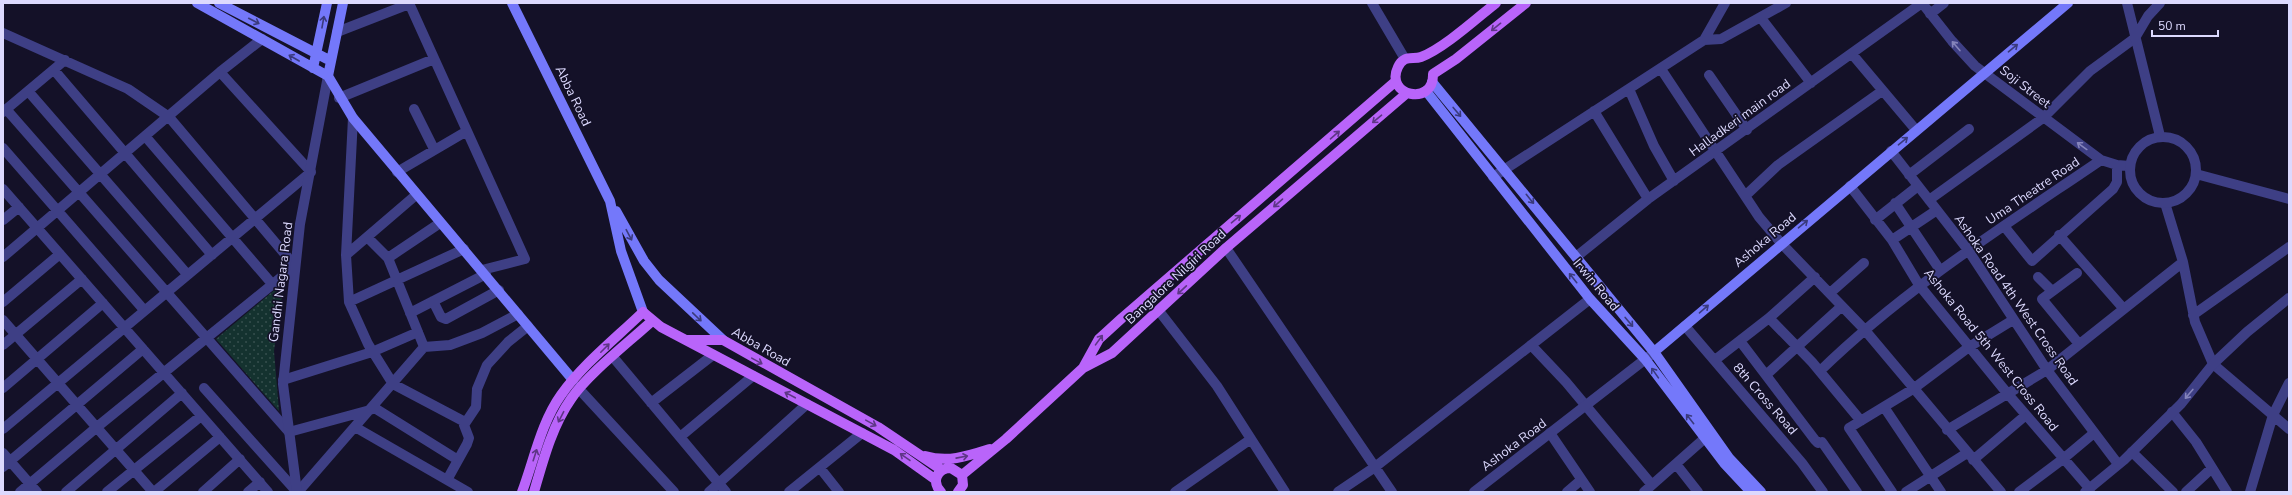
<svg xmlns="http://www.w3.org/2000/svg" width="2292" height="495" font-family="'Nunito Sans',sans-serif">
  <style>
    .park { fill: url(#park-dots) }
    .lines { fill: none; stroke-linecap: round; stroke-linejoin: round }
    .minor { stroke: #3e3f85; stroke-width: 10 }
    .tertiary { stroke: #3e3f85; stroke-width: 10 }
    .secondary { stroke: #7478fa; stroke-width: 10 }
    .primary { stroke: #b964fa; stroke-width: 10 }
    .oneway { stroke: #3a3a7c }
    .oneway2 { stroke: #5e3686 }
    .oneway3 { stroke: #8584bb }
    .labels { text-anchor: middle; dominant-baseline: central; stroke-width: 3.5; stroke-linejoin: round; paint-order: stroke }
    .street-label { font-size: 13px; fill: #dcd9fe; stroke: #141128 }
  </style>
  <defs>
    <pattern id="park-dots" width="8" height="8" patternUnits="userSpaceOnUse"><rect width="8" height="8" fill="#14322f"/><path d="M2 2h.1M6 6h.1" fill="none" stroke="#364f4e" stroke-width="1.8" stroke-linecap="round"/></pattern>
  </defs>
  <rect width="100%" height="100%" fill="#141128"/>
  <path class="park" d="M284,282L274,351L279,411L216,339Z"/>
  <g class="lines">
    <path class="minor" d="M409,3L525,259L482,270
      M1922,3L1952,41L1975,66L2101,160L2117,165L2130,166
      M1930,14L1944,3
      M1761,18L1811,83
      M337,32L409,4
      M3,33L128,89L169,117L295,266L97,427L20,492
      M1704,40L1721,39L1786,3
      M1852,54L1916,130
      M1661,69L1759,217L1781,243L1864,329L2001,492
      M54,70L212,255
      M1709,75L1747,130
      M1629,89L1654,146L1674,181
      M28,91L187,274
      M339,98L434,59
      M6,109L289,432L370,410
      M414,109L434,149
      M1594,111L1648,199
      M3,112L65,60
      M353,118L346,255L349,302L368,344L393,384L465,422
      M145,136L273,285
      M3,148L144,310
      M1891,151L1968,250L2047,370L2118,464
      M397,172L467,131
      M1909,175L1969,129
      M1493,177L1704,40L1725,3
      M1850,186L1892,240L1919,285L2007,393L2090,489
      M3,189L268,492
      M1745,196L1778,165L1882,91
      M1929,200L2043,118L2090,71L2135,38
      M1895,203L1940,270
      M2165,203L2183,262L2195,322L2213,364L2289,429
      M3,220L19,207
      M1875,220L1918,186
      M2004,226L2032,261L2113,189L2117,182V165
      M2059,235L2123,308
      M367,237L388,258L424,347
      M1892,240L1937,210
      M1226,248L1392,492
      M346,255L416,195
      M3,257L220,72L262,39
      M1576,257L1648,199L1922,3
      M388,258L440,223
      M2077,273L2042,299L2079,344
      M1815,277L1769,318L1812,362L1861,421
      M2038,277L2052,291
      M1830,293L1864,263
      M433,301L441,317L446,319L499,290
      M3,302L60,254
      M349,302L464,249
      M1159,311L1217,386L1285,492
      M410,313L486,274
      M2193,315L2289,247
      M3,320L153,492
      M1685,326L1802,463L1823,492
      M1740,341L1815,440L1818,443L1822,442L1857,492
      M3,345L82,279
      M1531,345L1566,382L1652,485
      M613,357L726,492
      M1715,360L1769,318
      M1820,371C1904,289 2004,226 2101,160
      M1766,375L1842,306
      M283,380L372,352L418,332
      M3,388L103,303
      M204,388L297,492
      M651,403L713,355
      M373,407L458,460
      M1884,407L1941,492
      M2172,412L2196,442L2227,492
      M355,427L468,492
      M3,429L311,172L220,72
      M1947,430L2047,370L2183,262
      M1550,433L1590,492
      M680,437L753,376
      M2132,452L2173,492
      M3,453L37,492
      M1973,460L2026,415
      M1676,464L1698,492
      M3,467L143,349
      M820,468L839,492
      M447,480L467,444L469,438L464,425L476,407L477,389L487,365L508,342L528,326
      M66,492L182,393
      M107,492L201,416
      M154,492L220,437
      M203,492L240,459
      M248,492L260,482
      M298,492L424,347L450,345L482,333L518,314
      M709,492L807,404
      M789,492L862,433
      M1175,492L1251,439
      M1338,492L1375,467L1590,299
      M1567,492L1581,480
      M1644,492L1705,438
      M1892,492L1849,428L1913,389L1969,347L2013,320
      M1906,492L1967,453
      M2019,492L2063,459L2094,433
      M2186,492L2212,468
      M2250,492L2273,415L2289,383"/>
    <path class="tertiary" d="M1372,3L1405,59
      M2127,3L2160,136
      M2135,38L2148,16L2160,3
      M2130 170a33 33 0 1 1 66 0a33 33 0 1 1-66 0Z
      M2196,174L2289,199
      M579,389L674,492
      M297,492L283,384L300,224L328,76
      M1474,492L1652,354
      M2085,492L2124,460L2181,404L2213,364L2247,332L2289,298"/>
    <path class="secondary" d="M197,3L328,76L353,118L573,380
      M219,3L331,61
      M512,3L610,201L621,251L643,312
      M313,68L327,3
      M328,76L343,3
      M1432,82L1654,352L1729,458L1761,492
      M1426,91L1590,299L1645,359L1724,463L1751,492
      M616,211L644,261L659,280L723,340
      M1654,352L2068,3"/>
    <path class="primary" d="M1496,3C1477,18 1443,49 1421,57C1413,60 1404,54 1398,67C1384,96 1434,107 1433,74L1456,59L1526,3
      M688,340H723L878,427L942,470
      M1083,368L1099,339L1122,318L1396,81
      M925,456C948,463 968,456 990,449
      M962,475L1006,439L1083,368L1112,353L1226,248L1407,93
      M522,492C534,460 541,423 561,395C582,365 616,338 643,312L661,327L894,450L936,480
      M534,492C543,461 552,426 571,399C588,374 628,343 652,321
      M941,492C931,482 937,468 951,468L962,475L963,485L958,492"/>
  </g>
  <defs><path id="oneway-shaft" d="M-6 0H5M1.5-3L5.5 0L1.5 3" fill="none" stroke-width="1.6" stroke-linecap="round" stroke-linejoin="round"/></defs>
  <g class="oneway">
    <use href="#oneway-shaft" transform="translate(254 21) rotate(27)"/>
    <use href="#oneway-shaft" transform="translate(323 22) rotate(-80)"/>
    <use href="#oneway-shaft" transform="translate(2013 48) rotate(-40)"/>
    <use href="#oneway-shaft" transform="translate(294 58) rotate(-150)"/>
    <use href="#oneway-shaft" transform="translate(1457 112) rotate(50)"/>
    <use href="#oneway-shaft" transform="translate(1903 141) rotate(-40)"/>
    <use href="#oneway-shaft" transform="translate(1530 199) rotate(51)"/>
    <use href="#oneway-shaft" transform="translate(1803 224) rotate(-40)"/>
    <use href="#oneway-shaft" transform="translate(629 235) rotate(62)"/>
    <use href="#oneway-shaft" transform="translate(1573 278) rotate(-129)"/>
    <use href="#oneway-shaft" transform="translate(1704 309) rotate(-41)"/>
    <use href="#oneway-shaft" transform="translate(697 317) rotate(44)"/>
    <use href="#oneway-shaft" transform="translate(1629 322) rotate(50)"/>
    <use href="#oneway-shaft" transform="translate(1655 373) rotate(-125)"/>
    <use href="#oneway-shaft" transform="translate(1690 419) rotate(-128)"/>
  </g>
  <g class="oneway2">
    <use href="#oneway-shaft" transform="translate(1496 27) rotate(141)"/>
    <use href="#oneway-shaft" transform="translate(1377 119) rotate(140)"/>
    <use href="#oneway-shaft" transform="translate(1335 135) rotate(-41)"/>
    <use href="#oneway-shaft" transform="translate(1278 203) rotate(139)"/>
    <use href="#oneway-shaft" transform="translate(1236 219) rotate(-40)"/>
    <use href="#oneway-shaft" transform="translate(1182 290) rotate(137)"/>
    <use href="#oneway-shaft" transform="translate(1099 340) rotate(-54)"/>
    <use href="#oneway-shaft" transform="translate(605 348) rotate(-45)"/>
    <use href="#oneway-shaft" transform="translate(757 361) rotate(29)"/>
    <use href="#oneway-shaft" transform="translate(790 395) rotate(-152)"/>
    <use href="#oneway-shaft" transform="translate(561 417) rotate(117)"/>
    <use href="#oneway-shaft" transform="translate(871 423) rotate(29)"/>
    <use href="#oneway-shaft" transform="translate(535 455) rotate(-72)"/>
    <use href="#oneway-shaft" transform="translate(905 457) rotate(-145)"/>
    <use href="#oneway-shaft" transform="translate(962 457) rotate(-11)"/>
  </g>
  <g class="oneway3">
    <use href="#oneway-shaft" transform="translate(1956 46) rotate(-131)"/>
    <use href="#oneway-shaft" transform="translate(2082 146) rotate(-144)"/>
    <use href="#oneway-shaft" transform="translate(2189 394) rotate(130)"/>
  </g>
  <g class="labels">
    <g class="street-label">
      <text transform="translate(2025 87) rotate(38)">Soji Street</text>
      <text transform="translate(573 96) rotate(64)">Abba Road</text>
      <text transform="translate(1740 118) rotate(-36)">Halladkeri main road</text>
      <text transform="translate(2033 191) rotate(-34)">Uma Theatre Road</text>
      <text transform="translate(1765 240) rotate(-40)">Ashoka Road</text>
      <text transform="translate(1176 277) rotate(-43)">Bangalore Nilgiri Road</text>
      <text transform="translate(281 282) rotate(-83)">Gandhi Nagara Road</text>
      <text transform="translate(1596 285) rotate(50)">Irwin Road</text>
      <text transform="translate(2016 300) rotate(55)">Ashoka Road 4th West Cross Road</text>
      <text transform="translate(761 347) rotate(30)">Abba Road</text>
      <text transform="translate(1991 350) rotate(51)">Ashoka Road 5th West Cross Road</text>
      <text transform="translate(1765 399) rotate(49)">8th Cross Road</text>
      <text transform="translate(1514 445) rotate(-37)">Ashoka Road</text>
    </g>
  </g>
  <rect width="2292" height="495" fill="none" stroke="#dcd9fe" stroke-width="8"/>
  <path d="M2152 30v6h66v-6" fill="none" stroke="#dcd9fe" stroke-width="2"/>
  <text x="2158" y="30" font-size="12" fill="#dcd9fe" stroke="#141128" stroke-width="3" paint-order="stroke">50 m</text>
</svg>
